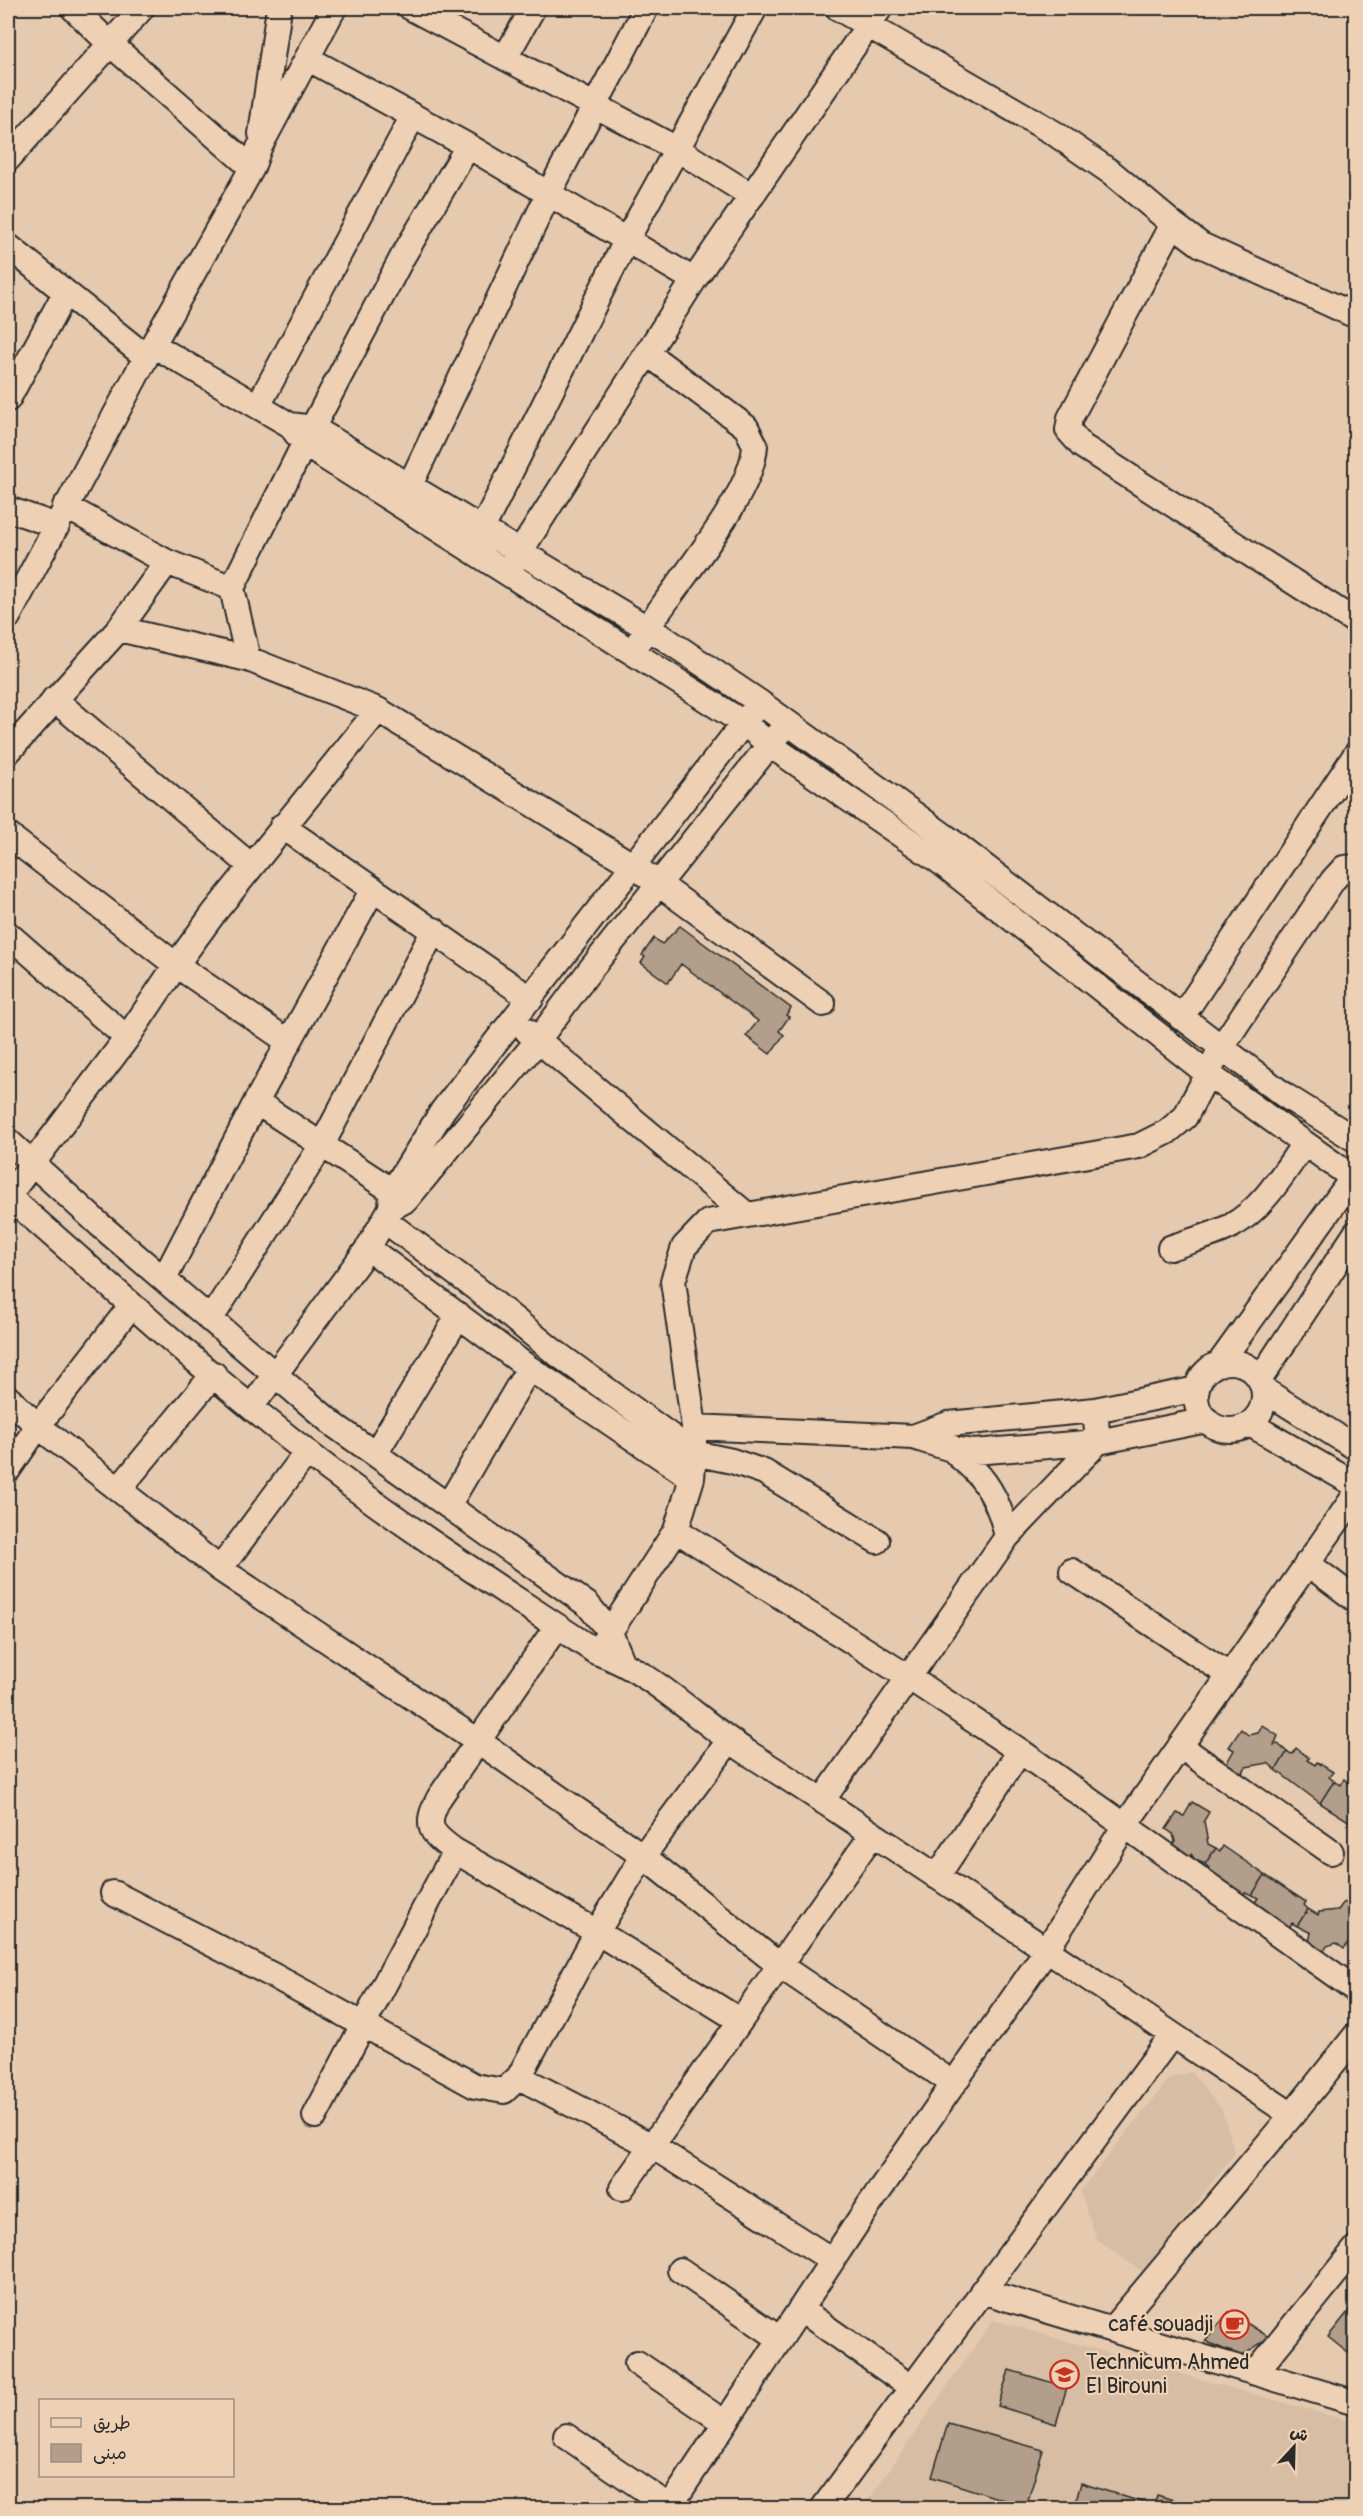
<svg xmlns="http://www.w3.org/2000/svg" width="1363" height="2516" font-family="Pangolin,'Playpen Sans Arabic',sans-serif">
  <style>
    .built { fill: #d6bda4 }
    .building { fill: #b29e8a; stroke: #2b2b2b; stroke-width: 1.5 }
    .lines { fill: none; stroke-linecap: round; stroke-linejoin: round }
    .minor-casing { stroke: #2b2b2b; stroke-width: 28 }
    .minor { stroke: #eed1b5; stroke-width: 24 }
    .labels { text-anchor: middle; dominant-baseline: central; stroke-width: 4.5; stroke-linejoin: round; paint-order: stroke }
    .poi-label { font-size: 21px; fill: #2b2b2b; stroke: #eed1b5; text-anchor: end }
  </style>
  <rect width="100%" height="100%" fill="#e6caaf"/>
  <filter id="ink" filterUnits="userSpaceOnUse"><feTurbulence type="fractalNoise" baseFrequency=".0167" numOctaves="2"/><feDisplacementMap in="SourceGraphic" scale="12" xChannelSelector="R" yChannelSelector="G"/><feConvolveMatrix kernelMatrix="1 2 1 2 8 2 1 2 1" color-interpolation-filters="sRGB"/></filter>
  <g filter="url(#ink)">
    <path class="built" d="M1191,2072L1222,2110L1235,2153L1143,2272L1097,2240L1080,2191L1170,2078Z
      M993,2320L1355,2423V2508H863Z"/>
    <path class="building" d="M680,926L791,1008L786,1015L789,1017L779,1031L784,1035L770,1054L746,1036L758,1021L681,964L668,983L641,963L645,957L642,955L654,938L662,944Z
      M1262,1725L1278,1736L1274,1745L1278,1744L1287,1752L1276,1770L1268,1763L1246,1767L1240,1776L1225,1766L1234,1750L1229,1747L1241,1729L1248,1735L1258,1733Z
      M1296,1748L1309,1758L1307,1760L1315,1765L1317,1762L1333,1772L1329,1777L1334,1781L1320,1803L1276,1770L1287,1752L1292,1754Z
      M1344,1779L1356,1788V1826L1320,1803L1334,1781L1341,1785Z
      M1192,1802L1209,1812L1204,1821L1208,1844L1216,1848L1205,1864L1195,1860L1191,1854L1185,1861L1172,1851L1175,1841L1173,1834L1166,1829L1177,1813L1184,1816Z
      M1223,1846L1265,1875L1252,1895L1245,1892L1242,1897L1222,1880L1219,1883L1205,1874L1209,1868L1205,1864L1216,1848L1220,1851Z
      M1265,1875L1306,1902L1304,1905L1308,1909L1297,1926L1292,1923L1289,1928L1253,1905L1258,1898L1252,1895Z
      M1344,1902L1356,1910V1919L1352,1925L1356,1932L1344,1949L1336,1943L1327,1946L1324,1951L1309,1942L1311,1933L1297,1926L1308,1909L1318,1915L1319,1912L1338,1910Z
      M1356,2302V2344L1348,2353L1328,2337Z
      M1229,2312L1269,2337L1241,2357L1205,2341Z
      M1009,2370L1067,2387L1056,2424L998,2406Z
      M948,2423L1043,2450L1026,2507L932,2477Z
      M1081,2483L1154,2506L1153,2508H1074Z
      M1157,2495L1201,2508H1153Z"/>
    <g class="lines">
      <defs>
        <path id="minor" d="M73,8L109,43L252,168
          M411,8L677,149L752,196
          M838,8L1054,133L1112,173L1173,224L1201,245L1356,316
          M307,58L468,146L694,280
          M505,58L533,8
          M261,134L279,8
          M8,159L142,8
          M1173,224L1070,418L1068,430L1082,446L1356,622
          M8,246L146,357
          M153,345L290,425L313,428L664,638L759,702L946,837L1284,1095L1356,1140
          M8,399L64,295
          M258,406L413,116
          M290,425L304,444L745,724L770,745L939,861L1208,1074L1356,1180
          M410,485L548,195L646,8
          M65,506L167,562L232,588L304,444L403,256L468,146
          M8,509L57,526
          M482,529L626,241L755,8
          M511,566L694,280L880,8
          M232,588L248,659
          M8,617L146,357L252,168L259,148L334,8
          M119,629L248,659L378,710L634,866L823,1004
          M640,640C669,590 753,499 755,445L746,427L647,353
          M54,699L251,866
          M8,752L119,629L167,562
          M282,826L531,999
          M8,835L176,965L289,1042
          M1356,867L1344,868L1333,880L1221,1048L1185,1117L1167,1132L1139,1146L708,1222L684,1247L673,1281L694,1427V1453L692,1478L676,1530L908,1677L1020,1751L1356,1990
          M8,934L127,1038
          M1181,1018L1356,754
          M527,1031L747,1215
          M256,1102L405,1199
          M8,1141L100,1225L334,1425L588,1605L610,1632L622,1661
          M8,1196C107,1282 204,1372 308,1453C400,1525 499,1587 596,1652C654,1672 699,1722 750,1754C933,1871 1112,1995 1292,2115
          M8,1196L127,1038L176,965L214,913L378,710
          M391,1208L406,1200L538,1040L590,970L779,733
          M384,1220L477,1289L552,1350L694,1453L732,1461L764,1472L877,1541
          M368,1248L529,1368L692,1478
          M1170,1248C1189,1241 1212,1236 1231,1226C1263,1209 1284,1172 1304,1144
          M164,1279L256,1102L373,889
          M210,1320L322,1145L434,930
          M1196 1396a34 34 0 1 1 68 0a34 34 0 1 1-68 0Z
          M1219,1364L1356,1173
          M1260,1379L1356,1233
          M1264,1390L1356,1448
          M8,1398L38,1426L220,1569L478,1741L643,1856L779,1965L954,2084
          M252,1406L368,1248L391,1208L392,1192L443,1110L753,711
          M1250,1424L1356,1485
          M694,1427L913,1437L951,1449L974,1452L1098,1442L1207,1420
          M913,1437L948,1424L1095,1410L1197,1389
          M951,1447C956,1456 967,1462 974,1470C992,1488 1002,1512 1007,1537
          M375,1454L459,1315
          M8,1470L38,1426L131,1306
          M119,1489L214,1374
          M448,1506L529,1368
          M1307,1563L1356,1600
          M220,1569L307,1452
          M1072,1571L1229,1675
          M557,1626L439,1798C424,1826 430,1833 455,1851L597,1932L739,2020
          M602,1644L676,1530
          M1180,1746L1331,1852
          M822,1801L1007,1537L1098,1442L1095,1410
          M937,1877L1020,1751
          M113,1893L276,1977L475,2086L504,2091L519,2077L652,2146L832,2260
          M519,2077L597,1932L643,1856L729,1741
          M315,2116L455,1851
          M622,2188L872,1835
          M680,2270L780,2339
          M982,2291L1356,2403
          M800,2309L911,2387
          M1112,2329L1292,2115L1356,2035
          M637,2363L725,2423
          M1255,2373L1356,2248
          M566,2436L670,2507
          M669,2508L865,2211L1046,1951L1126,1824L1356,1494
          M823,2508L1172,2035"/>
      </defs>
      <use href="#minor" class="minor-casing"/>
      <use href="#minor" class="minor"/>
    </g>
  </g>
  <defs>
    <symbol id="cafe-ring" viewBox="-11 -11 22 22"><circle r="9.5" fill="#eed1b5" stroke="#c8321e" stroke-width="1.5"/><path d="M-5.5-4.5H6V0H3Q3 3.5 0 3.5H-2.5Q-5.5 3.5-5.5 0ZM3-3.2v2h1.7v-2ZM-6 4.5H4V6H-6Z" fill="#c8321e"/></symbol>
    <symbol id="school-ring" viewBox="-11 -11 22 22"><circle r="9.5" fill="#eed1b5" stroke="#c8321e" stroke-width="1.5"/><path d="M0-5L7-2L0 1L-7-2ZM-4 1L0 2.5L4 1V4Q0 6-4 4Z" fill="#c8321e"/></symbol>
  </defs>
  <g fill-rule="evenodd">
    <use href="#cafe-ring" x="1218" y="2308" width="33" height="33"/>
    <use href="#school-ring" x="1048" y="2358" width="33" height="33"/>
  </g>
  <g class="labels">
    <g class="poi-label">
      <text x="1213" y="2324">café souadji</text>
      <text x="1086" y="2362" text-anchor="start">Technicum Ahmed<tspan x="1086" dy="24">El Birouni</tspan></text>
    </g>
  </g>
  <rect width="1363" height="2516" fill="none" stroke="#eed1b5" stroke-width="30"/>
  <rect x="15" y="15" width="1333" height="2486" fill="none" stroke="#2b2b2b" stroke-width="2" filter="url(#ink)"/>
  <rect x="39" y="2399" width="195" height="78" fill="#eed1b5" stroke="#a08f7e" stroke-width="1.5"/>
  <rect x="51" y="2418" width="30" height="9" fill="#eed1b5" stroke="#a08f7e" stroke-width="1.5"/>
  <text x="93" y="2429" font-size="18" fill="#2b2b2b">طريق</text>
  <rect x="51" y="2444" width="30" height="18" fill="#b29e8a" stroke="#a08f7e" stroke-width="1.5"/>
  <text x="93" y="2459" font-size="18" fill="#2b2b2b">مبنى</text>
  <g transform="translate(1294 2447) rotate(22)" stroke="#eed1b5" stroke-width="4.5" paint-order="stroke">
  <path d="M0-4.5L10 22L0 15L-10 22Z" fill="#2b2b2b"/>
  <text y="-9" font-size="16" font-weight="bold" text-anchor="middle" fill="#2b2b2b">ش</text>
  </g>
</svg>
